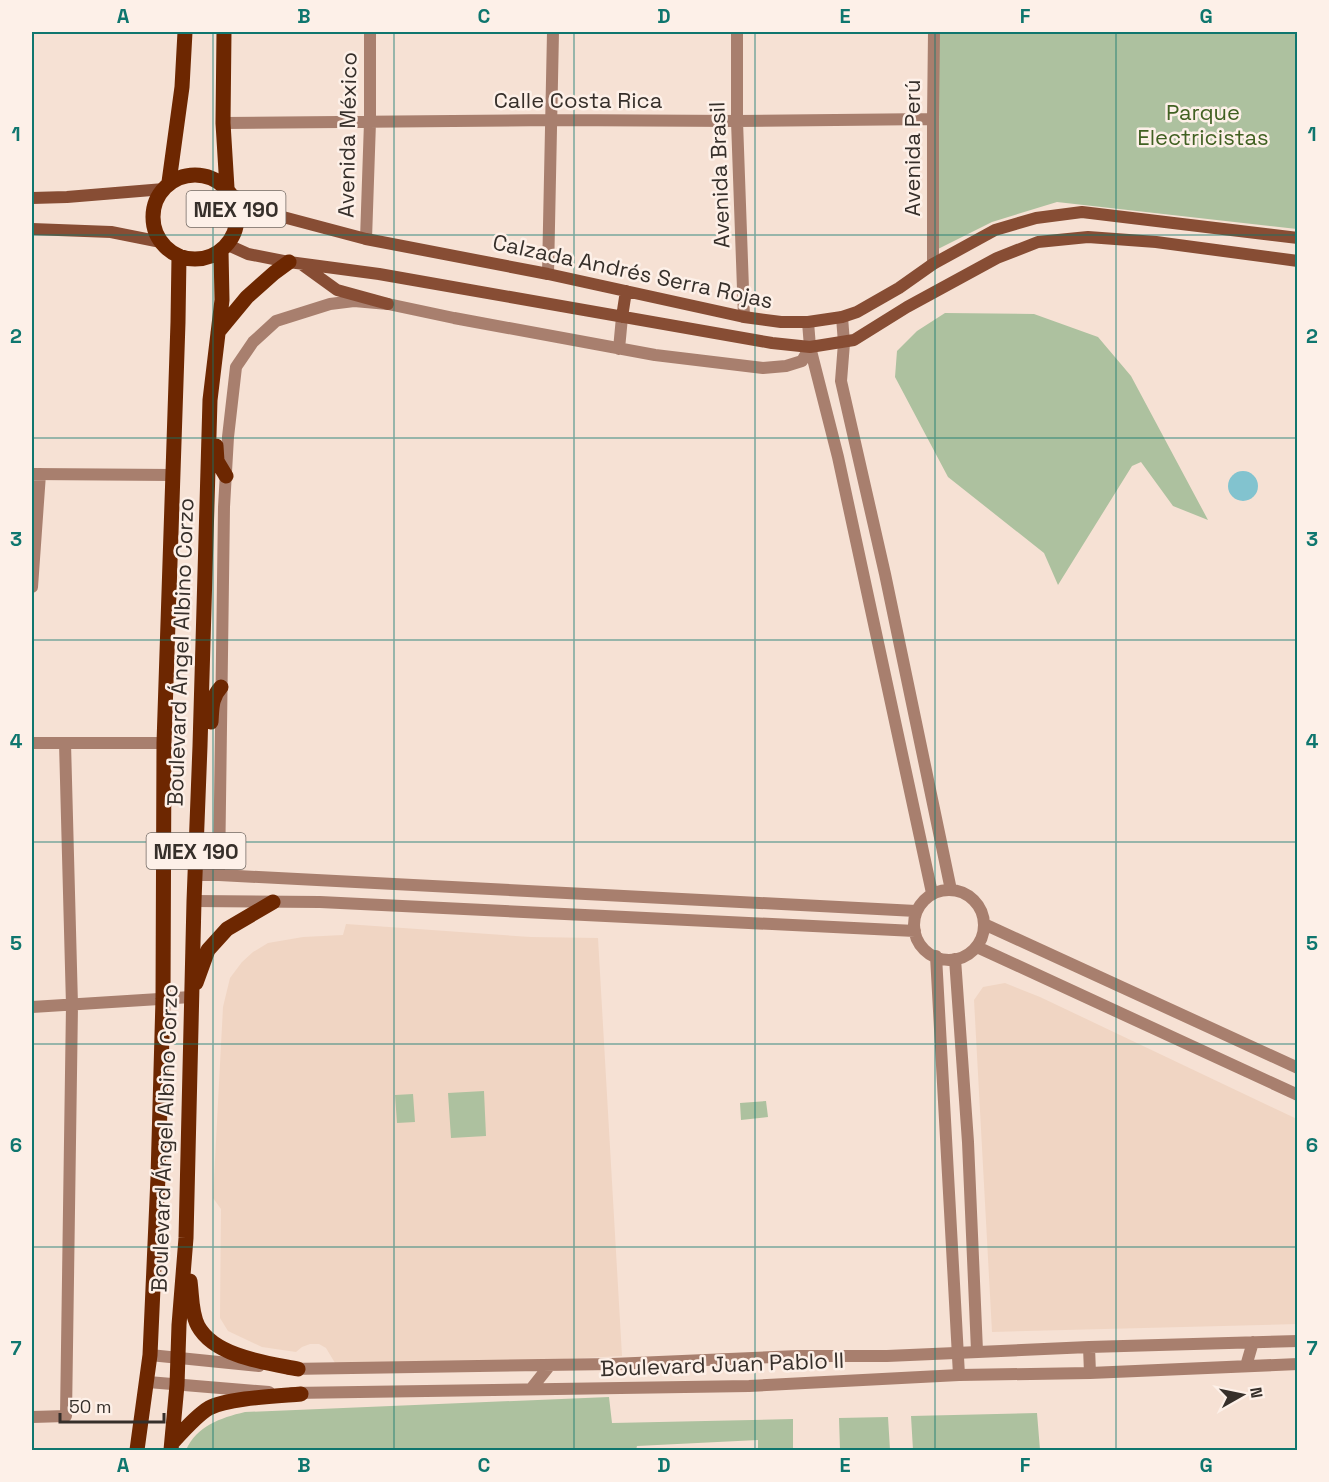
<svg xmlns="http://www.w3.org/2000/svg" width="1329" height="1482" font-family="'Space Grotesk',sans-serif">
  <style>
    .built { fill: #f0d5c3 }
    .green { fill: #adc19f }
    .water { fill: #82c3cf }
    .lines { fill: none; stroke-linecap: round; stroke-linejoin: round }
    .minor { stroke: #a87f6e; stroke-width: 12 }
    .tertiary { stroke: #a87f6e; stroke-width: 12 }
    .secondary { stroke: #874d34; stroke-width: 12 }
    .primary { stroke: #6d2701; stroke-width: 15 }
    .grid { fill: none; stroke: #0f766e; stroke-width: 1.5; stroke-opacity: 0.55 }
    .labels { text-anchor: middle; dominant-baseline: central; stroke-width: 5; stroke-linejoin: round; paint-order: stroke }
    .shield { fill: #fdf0e8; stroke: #726963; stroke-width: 1.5 }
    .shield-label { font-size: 21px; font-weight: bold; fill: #362f2a }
    .street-label { font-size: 22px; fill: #362f2a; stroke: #fdf0e8 }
    .park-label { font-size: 22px; fill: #416122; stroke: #fdf0e8 }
    .neatline { fill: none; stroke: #0f766e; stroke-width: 2 }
    .grid-label { font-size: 20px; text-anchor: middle; font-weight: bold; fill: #0f766e }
  </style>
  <rect width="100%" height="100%" fill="#f6e1d4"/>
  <path class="built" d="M346,924L531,937L598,938L622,1356L524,1361L335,1363L326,1348L319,1344H310L302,1347L296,1352L262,1347L228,1331L220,1318L221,1209L213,1198L223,1007L230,978L242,962L253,952L268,943L303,937L343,935Z
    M1005,983L1040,997L1297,1119V1324L992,1332L974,1000L983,987Z"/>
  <path class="green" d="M938,32H1297V229L1057,202L992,222L938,249Z
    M945,313L1034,314L1098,337L1131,376L1208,520L1173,506L1141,462L1132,466L1058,585L1044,553L948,477L895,377L897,351L917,331Z
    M484,1091L486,1136L451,1138L448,1093Z
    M413,1094L415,1122L397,1123L395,1095Z
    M766,1101L768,1117L741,1120L740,1103Z
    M609,1397L612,1423L793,1419V1450H758V1440L637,1446L636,1450H186C197,1426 220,1418 245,1412Z
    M1037,1413L1040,1450H913L911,1416Z
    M888,1417L890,1450H840L839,1418Z"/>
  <path class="water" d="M1228 486a15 15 0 1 1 30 0a15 15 0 1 1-30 0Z"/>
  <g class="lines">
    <path class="minor" d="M737,32V121L744,317
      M223,123L552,120L737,121L933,119
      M366,239L370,122V32
      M933,264V119L934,32
      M548,274L553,32
      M842,317L844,343L841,381L885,574L951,890
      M808,322L810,347L838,457L932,893
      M619,349L622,317
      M32,474L173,475
      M32,587L40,474
      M32,743H164
      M195,875H219L916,911
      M219,875L224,507L228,437L236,367L253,342L276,321L330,304L354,301L388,304L454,318L655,355L763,368L786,366L802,361L810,347
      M914 925a35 35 0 1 1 70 0a35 35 0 1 1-70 0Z
      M194,901L320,902L915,931
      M984,924L1298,1068
      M977,947L1298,1095
      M936,956L959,1375
      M955,959L968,1142L977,1351
      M32,1007L191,997
      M32,1417L66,1416L72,1005L65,743"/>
    <path class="tertiary" d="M1089,1347L1090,1373
      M150,1355L259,1366
      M1246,1366L1253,1342
      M289,1369L612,1364L798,1356H887L1089,1347L1298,1341
      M148,1382L269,1392
      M531,1389L550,1365
      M292,1393L749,1386L959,1375L1090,1373L1298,1364"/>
    <path class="secondary" d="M231,194L283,217L366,239L548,274L744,317L781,322H808L842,317L857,312L899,288L933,264L995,230L1036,218L1082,212L1298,238
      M32,198L67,197L164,189
      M32,229L111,232L161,242
      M228,245L248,254L289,262L379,274L772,343L810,347L854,340L907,307L997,258L1038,242L1088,237L1156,242L1298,261
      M301,264L337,290L388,304
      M622,317L626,291"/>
    <path class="primary" d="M224,32L223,123L227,188
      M153 217a42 42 0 1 1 84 0a42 42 0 1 1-84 0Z
      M169,182L182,87L185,32
      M218,332L247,297L274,273L289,262
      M216,446L217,461L226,476
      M211,722C212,708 211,698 221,687
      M196,983L208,950L227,929L273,902
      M190,1281C192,1295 191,1313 198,1326C215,1357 268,1363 298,1369
      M172,1443C182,1432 197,1415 209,1408C228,1398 278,1396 301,1394
      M137,1450L150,1355L158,1177L163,999L164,743L178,322L179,256
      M171,1450L177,1385L179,1325L186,1238L194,901L200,746L210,400L222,300L221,251"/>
  </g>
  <path class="grid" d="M213,32V1450M394,32V1450M574,32V1450M755,32V1450M935,32V1450M1116,32V1450M32,235H1298M32,438H1298M32,640H1298M32,842H1298M32,1044H1298M32,1247H1298"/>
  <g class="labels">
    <g class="shield">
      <rect x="186.5" y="191" width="99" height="36" rx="4.5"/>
      <rect x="146.5" y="833" width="99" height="36" rx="4.5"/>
    </g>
    <g class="shield-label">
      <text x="236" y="209">MEX 190</text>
      <text x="196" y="851">MEX 190</text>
    </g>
    <g class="street-label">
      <text x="578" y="100">Calle Costa Rica</text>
      <text transform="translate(347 135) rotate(-89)">Avenida México</text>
      <text transform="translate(912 148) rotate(-90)">Avenida Perú</text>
      <text transform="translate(719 175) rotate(-92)">Avenida Brasil</text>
      <text transform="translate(633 271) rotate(12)">Calzada Andrés Serra Rojas</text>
      <text transform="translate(180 652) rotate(-88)">Boulevard Ángel Albino Corzo</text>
      <text transform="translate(164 1138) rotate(-88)">Boulevard Ángel Albino Corzo</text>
      <text transform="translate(722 1364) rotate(-2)">Boulevard Juan Pablo II</text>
    </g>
    <g class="park-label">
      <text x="1203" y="112">Parque<tspan x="1203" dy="25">Electricistas</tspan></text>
    </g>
  </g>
  <rect width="1329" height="1482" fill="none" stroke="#fdf0e8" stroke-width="66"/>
  <g transform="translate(1242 1395) rotate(81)" stroke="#fdf0e8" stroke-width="4.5" paint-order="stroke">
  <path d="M0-4.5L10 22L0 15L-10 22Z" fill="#362f2a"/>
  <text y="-9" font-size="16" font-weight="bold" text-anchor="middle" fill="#362f2a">N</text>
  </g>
  <path d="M60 1413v9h104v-9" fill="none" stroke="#362f2a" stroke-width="3"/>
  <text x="69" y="1413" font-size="18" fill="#362f2a" stroke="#fdf0e8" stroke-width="4.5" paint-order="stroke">50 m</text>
  <rect x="33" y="33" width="1263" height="1416" class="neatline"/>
  <g class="grid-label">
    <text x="123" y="23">A</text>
    <text x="304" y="23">B</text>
    <text x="484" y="23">C</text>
    <text x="664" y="23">D</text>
    <text x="845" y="23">E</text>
    <text x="1025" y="23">F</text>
    <text x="1206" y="23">G</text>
    <text x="16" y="141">1</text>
    <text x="1312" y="141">1</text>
    <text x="16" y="343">2</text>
    <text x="1312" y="343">2</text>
    <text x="16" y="546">3</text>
    <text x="1312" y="546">3</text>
    <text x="16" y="748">4</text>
    <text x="1312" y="748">4</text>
    <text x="16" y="950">5</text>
    <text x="1312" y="950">5</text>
    <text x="16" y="1152">6</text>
    <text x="1312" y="1152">6</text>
    <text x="16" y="1355">7</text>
    <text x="1312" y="1355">7</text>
    <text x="123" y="1472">A</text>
    <text x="304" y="1472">B</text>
    <text x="484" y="1472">C</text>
    <text x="664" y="1472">D</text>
    <text x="845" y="1472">E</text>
    <text x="1025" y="1472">F</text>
    <text x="1206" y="1472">G</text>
  </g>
</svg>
